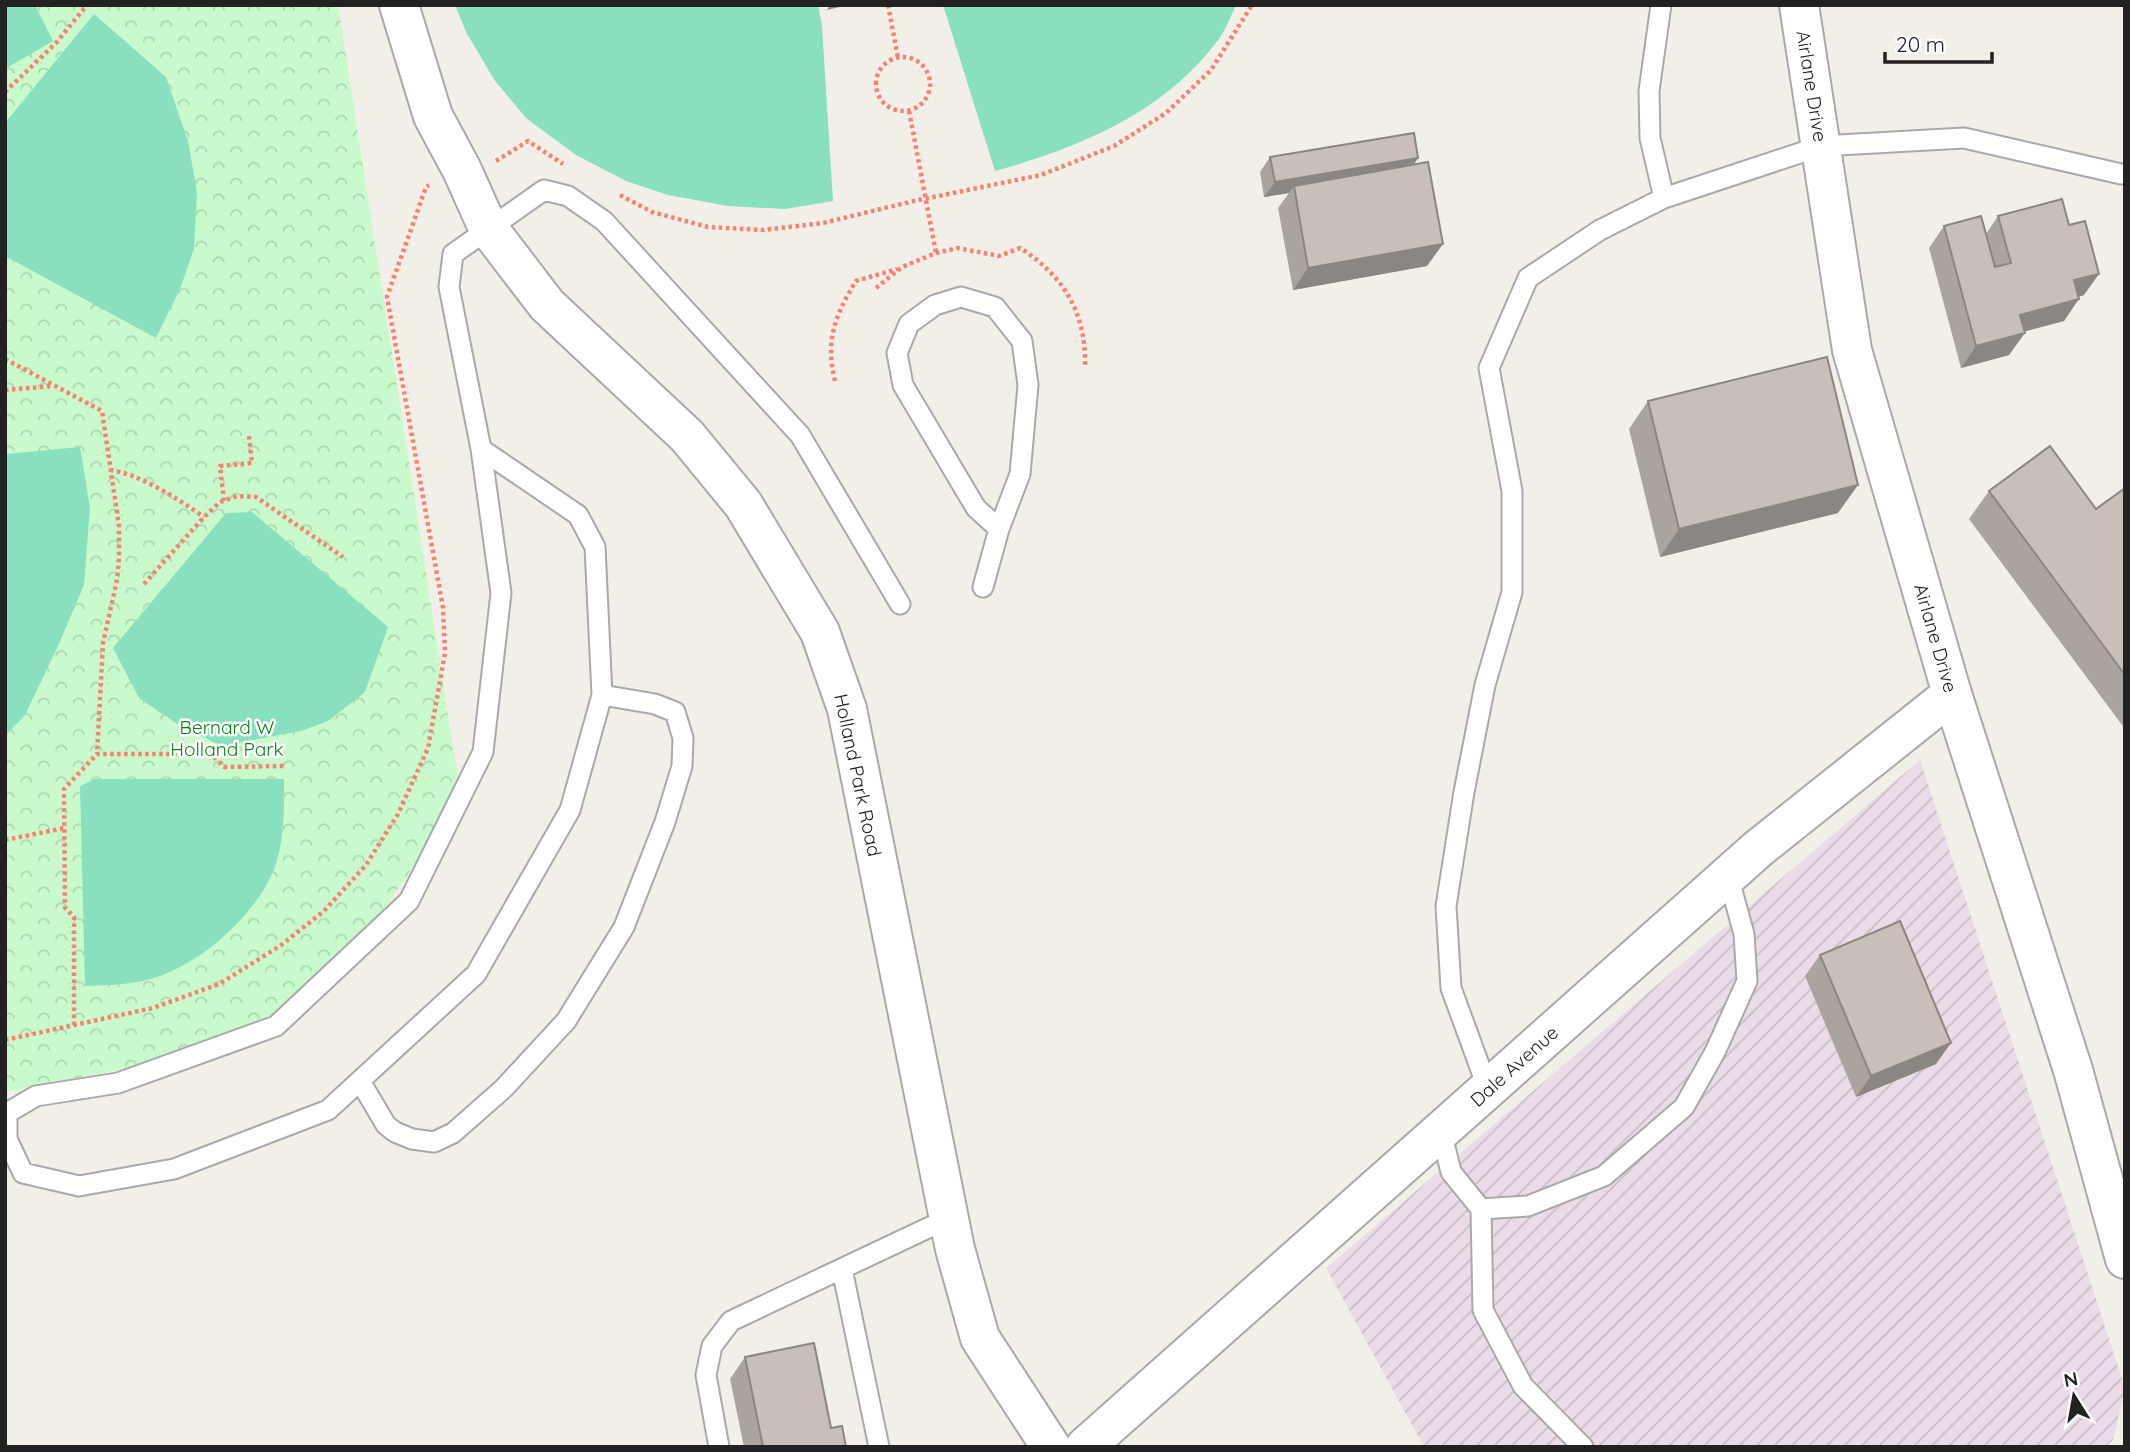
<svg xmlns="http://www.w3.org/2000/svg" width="2130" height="1452" font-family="Quicksand,sans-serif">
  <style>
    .industrial { fill: url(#industrial-furrows) }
    .park { fill: url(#park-crowns) }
    .pitch { fill: #88e0be }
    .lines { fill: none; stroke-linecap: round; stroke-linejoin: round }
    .service-casing { stroke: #a9a9a9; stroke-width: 23 }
    .minor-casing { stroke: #a9a9a9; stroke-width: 42 }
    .tertiary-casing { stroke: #a9a9a9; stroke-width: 42 }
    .path { stroke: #fa8072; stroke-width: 4.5; stroke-dasharray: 3.5 3.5; stroke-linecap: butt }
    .service { stroke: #fff; stroke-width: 19 }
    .minor { stroke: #fff; stroke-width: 38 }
    .tertiary { stroke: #fff; stroke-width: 38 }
    .wall { fill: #aba49e }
    .shaded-wall { fill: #8b8681 }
    .building { fill: #c7bfb8; stroke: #8b8681; stroke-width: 2 }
    .labels { text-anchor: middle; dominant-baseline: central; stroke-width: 5; stroke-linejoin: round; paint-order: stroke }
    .street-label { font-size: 19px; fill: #222; stroke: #fff }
    .park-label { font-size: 19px; fill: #0c8416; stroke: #fff }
  </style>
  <defs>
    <pattern id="industrial-furrows" width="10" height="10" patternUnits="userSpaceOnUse" patternTransform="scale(1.75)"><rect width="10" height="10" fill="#ebdbe8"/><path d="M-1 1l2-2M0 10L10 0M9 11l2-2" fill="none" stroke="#c9bcc7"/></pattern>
    <pattern id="park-crowns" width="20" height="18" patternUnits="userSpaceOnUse" patternTransform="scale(1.75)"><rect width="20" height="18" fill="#c8facc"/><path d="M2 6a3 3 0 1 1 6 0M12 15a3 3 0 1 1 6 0" fill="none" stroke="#acd6af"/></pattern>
  </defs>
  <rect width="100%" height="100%" fill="#f2efe9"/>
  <path class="industrial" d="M1920,760L2125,1388L2113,1440L2106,1447H1424L1326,1268Z"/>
  <path class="park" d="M5,5H338L459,785L417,861L378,918L273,1017L185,1057L5,1092Z"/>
  <path class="pitch" d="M5,5H35L53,41L5,69Z
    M455,5H818L822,26L833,201L785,209L728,206L668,195L626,181L576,155L527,119L495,81L466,32Z
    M943,5H1236C1231,16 1226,29 1219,39C1164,113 1081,147 995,171Z
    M94,14L166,77L188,141L197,192L194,249L180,289L156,338L5,256V123Z
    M80,447L90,508L84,585L58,646L25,715L5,736V454Z
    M252,512L388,627L365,692L328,721L301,731L221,746L176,723L139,698L113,648L226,513Z
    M95,779H284C284,808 285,841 274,869C256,915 201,964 154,978C132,985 109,985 85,986L80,786Z"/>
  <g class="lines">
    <defs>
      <path id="service" d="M1661,5L1649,91L1650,138L1664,198
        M481,449L578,515L595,547L602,695L570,810L476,974L328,1110L174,1169L79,1186L23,1173L7,1139V1113L36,1096L118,1083L276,1026L409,901L483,752L501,593L481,449L449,287L453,254L544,190L568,196L604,221L800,435L900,604
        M983,587L999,529L1020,474L1028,385L1022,341L995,307L961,297L935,305L909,324L897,353L903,385L976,508L999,529
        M360,1081L386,1125L395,1132L412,1139L434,1142L453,1133L504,1088L566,1021L624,927L665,822L682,766L683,738L675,712L655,704L602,695
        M1488,1089L1451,988L1446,906L1464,792L1485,685L1512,592V491L1489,368L1528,278L1600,230L1664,198L1821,146L1964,138L2121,174
        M1441,1131L1451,1172L1481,1209L1528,1206L1604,1176L1684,1107L1715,1052L1747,981L1744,934L1728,876
        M1481,1209L1483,1310L1523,1386L1583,1447
        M842,1269L879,1447
        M719,1447L706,1375L712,1346L731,1321L949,1218"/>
      <path id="minor" d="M399,5L433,116L462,170L488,228L547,305L687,436L743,504L820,632L847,709L955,1249L980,1338L1051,1447
        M1085,1447L1759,848L1952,694"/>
      <path id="tertiary" d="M1799,5L1852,350L1952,694L2073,1070L2125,1259"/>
    </defs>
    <use href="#service" class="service-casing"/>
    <use href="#minor" class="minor-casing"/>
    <use href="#tertiary" class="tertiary-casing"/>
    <path class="path" d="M888,5L898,58
      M876 84a27 27 0 1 1 54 0a27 27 0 1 1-54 0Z
      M5,92L56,43L87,5
      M909,111L936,253
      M496,161L528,141L563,164
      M620,195L652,212L708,227L763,230L823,223L914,201L1041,175L1114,146L1166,113L1211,70L1252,5
      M876,288L902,267L936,253L958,248L999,256L1020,248C1064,276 1086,313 1085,365
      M5,359L102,411L119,526V559L117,580L103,643L97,754
      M835,381C825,341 835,315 856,281L897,269
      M5,390L53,386
      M110,470C140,474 178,499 204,517
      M224,501L220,466L252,463L249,436
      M144,584L204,517L220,502L237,496L256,497L343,557
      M5,840L65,828
      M74,1025V917L65,908L64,789L97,754H211L224,767L285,766
      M5,1040L153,1008L219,984L280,946L324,911L366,865L398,814L428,748L445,653L443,608L387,297L426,187L429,185"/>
    <use href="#service" class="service"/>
    <use href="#minor" class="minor"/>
    <use href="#tertiary" class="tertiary"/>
  </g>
  <path class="wall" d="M1270,157L1413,165L1427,266L1293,290L1278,208L1289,193L1264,197L1260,172Z
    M1998,216L2084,295L2078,297L2064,321L2024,331L2009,355L1961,368L1929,248L1944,226L1986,234Z
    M1648,401L1838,513L1660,557L1629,429Z
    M2125,488V729L1969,519L1989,491L2096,509Z
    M1820,955L1936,1064L1856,1097L1805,976Z
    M745,1357L831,1428L846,1447H744L730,1379Z"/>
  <path class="shaded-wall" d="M830,5H848L827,10Z
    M1418,158L1408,173L1294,186L1289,193L1264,197L1275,182Z
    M1443,244L1427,266L1293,290L1308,268Z
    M2099,274L2084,295L2059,302L2074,280Z
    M2079,299L2064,321L2004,337L2020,315Z
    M2025,333L2009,355L1961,368L1976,346Z
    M1858,485L1838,513L1660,557L1679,529Z
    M1951,1043L1936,1064L1856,1097L1871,1076Z"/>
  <path class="building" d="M1414,133L1418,158L1275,182L1270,157Z
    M1428,162L1443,244L1308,268L1294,186Z
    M2062,199L2069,225L2085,221L2099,274L2074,280L2079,299L2020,315L2025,333L1976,346L1944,226L1981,216L1995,267L2011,263L1998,216Z
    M1827,357L1858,485L1679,529L1648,401Z
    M2050,446L2096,509L2125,488V675L1989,491Z
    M1900,921L1951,1043L1871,1076L1820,955Z
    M814,1343L831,1428L842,1426L846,1447H763L745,1357Z"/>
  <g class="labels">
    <g class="street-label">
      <text transform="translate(1812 86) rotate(81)">Airlane Drive</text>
      <text transform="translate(1936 638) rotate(74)">Airlane Drive</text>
      <text transform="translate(858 775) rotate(78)">Holland Park Road</text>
      <text transform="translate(1514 1066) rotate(-42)">Dale Avenue</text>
    </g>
    <g class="park-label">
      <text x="227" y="727">Bernard W<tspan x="227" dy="22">Holland Park</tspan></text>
    </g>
  </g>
  <rect width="2130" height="1452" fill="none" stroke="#222222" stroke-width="14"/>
  <g transform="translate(2074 1396) rotate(349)" stroke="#ffffff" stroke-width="5" paint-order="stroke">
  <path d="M0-5L12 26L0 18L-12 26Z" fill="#222222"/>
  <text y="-10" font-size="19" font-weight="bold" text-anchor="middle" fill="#222222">N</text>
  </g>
  <path d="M1885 52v10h107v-10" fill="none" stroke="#222222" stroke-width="3.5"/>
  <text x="1896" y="52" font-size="21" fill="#222222" stroke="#ffffff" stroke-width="5" paint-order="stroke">20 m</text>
</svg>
